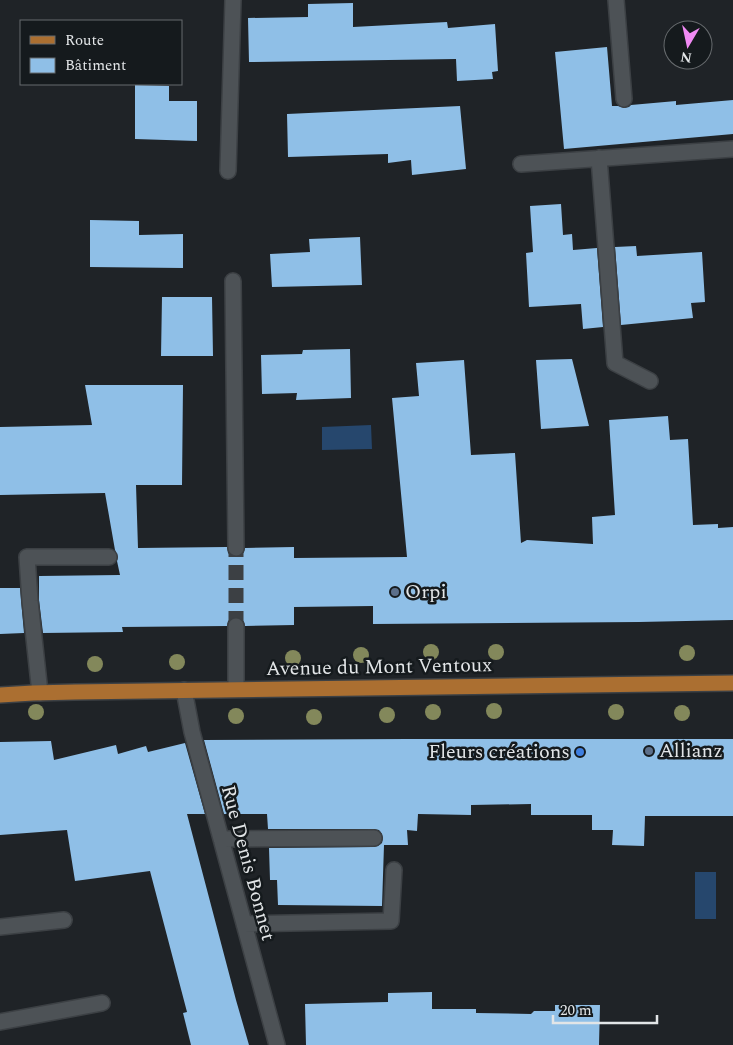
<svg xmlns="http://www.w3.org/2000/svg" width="733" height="1045" font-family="Spectral,serif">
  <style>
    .water { fill: #26476d }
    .building { fill: #8fbfe7 }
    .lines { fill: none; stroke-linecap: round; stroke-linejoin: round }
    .minor-tunnel { stroke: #3c4044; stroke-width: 15; stroke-dasharray: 15 8; stroke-linecap: butt }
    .minor-casing { stroke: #3c4044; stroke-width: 18 }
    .major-casing { stroke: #3c4044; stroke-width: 18 }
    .minor { stroke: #4d5256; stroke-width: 15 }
    .major { stroke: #ab6f31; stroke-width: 15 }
    .tree { fill: #83885b }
    .service-dot { fill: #5c6f8a; stroke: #151a1d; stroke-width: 2 }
    .shop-dot { fill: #3f7fe0; stroke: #151a1d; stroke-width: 2 }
    .labels { text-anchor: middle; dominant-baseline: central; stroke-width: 5; stroke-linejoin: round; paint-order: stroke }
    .poi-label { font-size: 20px; fill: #e2e5e7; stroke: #151a1d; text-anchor: start }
    .street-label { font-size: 20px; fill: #e2e5e7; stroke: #151a1d }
  </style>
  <rect width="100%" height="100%" fill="#1f2327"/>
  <path class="water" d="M371,425L372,449L322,450V427Z
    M695,872H716V919H695Z"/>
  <path class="building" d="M353,3V27L447,22L448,28L495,24L498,71L492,72L493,79L457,81L456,59L249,62L248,18L308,17V4Z
    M607,47L612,106H618L624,108L629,107L631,105L676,101V105L733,100V134L564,149L555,52Z
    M135,85L169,86V101H197V141L135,139Z
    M460,106L466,169L412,175L411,160L388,163V154L288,157L287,114Z
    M561,204L563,235L572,234L573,250L597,248L603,327L583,329L581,304L529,307L526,253L533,252L530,206Z
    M90,220L139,221V235L183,234V268L90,267Z
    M360,237L362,285L272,287L270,254L310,252L309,239Z
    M636,246L637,256L702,252L705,302L691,303L693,318L621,325L615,247Z
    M162,297H212L213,356H161Z
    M350,349L351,398L296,400L297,393L262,394L261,355L302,354L303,350Z
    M572,359L589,426L541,429L536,360Z
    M464,360L471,455L515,453L521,543L527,540L593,544L592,517L615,515L609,420L668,416L670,440L688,439L693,525L718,524V528L733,527V620L639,622L373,624V606L294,607V625L245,626L244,622L241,618L236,617L232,618L228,621L227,626L122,627L123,632L43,633L39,600V576L120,575L117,561L118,557L115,550L105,493L0,495V427L92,425L85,385H183L182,485H136L138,548L227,547L228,553L231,556L236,557L241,556L244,552L245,548L294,547V558L407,557L392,398L419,396L416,363Z
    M0,588H20L24,633L0,634Z
    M408,739H733V816H645L644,846L612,845L613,830H592V815H531V804L471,805V815L418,814L417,831L407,830L408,845H384L382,906L278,905L277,880H270L269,848L374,847L378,846L382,843L383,838L382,834L379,830L374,829H268L267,814H224L204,740Z
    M51,741L54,760L116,745L118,754L146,746L148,752L185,743L205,814H187L236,1000L249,1045H191L183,1013L187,1012L150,871L75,881L67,830L0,835V742Z
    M432,992V1009H476V1013L531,1014L534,1011H555V1005H600L599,1045H306L305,1004L388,1002V993Z"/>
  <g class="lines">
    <path class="minor-tunnel" d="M236,626V548"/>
    <defs>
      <path id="minor" d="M616,0L624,99
        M599,158L615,363L650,381
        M521,164L733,149
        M228,171L233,0
        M233,281L236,548
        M236,626V689
        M184,690L192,732L277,1045
        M40,693L30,601L27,557H109
        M221,839L374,838
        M244,924L391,921L394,870
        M0,927L64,920
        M0,1022L102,1003"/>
      <path id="major" d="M0,695L33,693L75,692L733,683"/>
    </defs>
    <use href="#minor" class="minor-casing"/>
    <use href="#major" class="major-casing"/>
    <use href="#minor" class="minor"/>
    <use href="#major" class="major"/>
  </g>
  <g class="tree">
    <circle cx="431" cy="652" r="8"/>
    <circle cx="496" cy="652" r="8"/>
    <circle cx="687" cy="653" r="8"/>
    <circle cx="361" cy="655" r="8"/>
    <circle cx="293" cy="658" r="8"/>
    <circle cx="177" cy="662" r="8"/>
    <circle cx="95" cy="664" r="8"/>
    <circle cx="494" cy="711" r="8"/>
    <circle cx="36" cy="712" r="8"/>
    <circle cx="433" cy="712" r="8"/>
    <circle cx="616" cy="712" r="8"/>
    <circle cx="682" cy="713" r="8"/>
    <circle cx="387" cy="715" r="8"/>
    <circle cx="236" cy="716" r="8"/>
    <circle cx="314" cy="717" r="8"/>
  </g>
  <g class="service-dot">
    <circle cx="395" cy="592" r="5"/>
    <circle cx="649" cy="751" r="5"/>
  </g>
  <circle class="shop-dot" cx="580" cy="752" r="5"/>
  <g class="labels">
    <g class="poi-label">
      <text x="405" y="592">Orpi</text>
      <text x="659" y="751">Allianz</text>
      <text x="570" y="752" text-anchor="end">Fleurs créations</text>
    </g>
    <g class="street-label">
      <text transform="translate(379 667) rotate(-1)">Avenue du Mont Ventoux</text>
      <text transform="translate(248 863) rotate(75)">Rue Denis Bonnet</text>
    </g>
  </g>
  <rect x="20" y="20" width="162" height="65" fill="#151a1d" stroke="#676b6e"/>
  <rect x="30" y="36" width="25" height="8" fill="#ab6f31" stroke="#676b6e"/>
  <text x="65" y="45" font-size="15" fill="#e2e5e7">Route</text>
  <rect x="30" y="58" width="25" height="15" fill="#8fbfe7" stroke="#676b6e"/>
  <text x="65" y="70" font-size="15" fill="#e2e5e7">Bâtiment</text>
  <g transform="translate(688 45) rotate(189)"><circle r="24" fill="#151a1d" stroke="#676b6e"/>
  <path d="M0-4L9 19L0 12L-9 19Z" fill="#f18af4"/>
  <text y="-8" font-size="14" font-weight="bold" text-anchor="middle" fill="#e2e5e7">N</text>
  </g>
  <path d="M553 1015v8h104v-8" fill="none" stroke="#e2e5e7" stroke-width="2.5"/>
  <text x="560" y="1015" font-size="15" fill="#e2e5e7" stroke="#151a1d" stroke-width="4" paint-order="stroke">20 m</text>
</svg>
